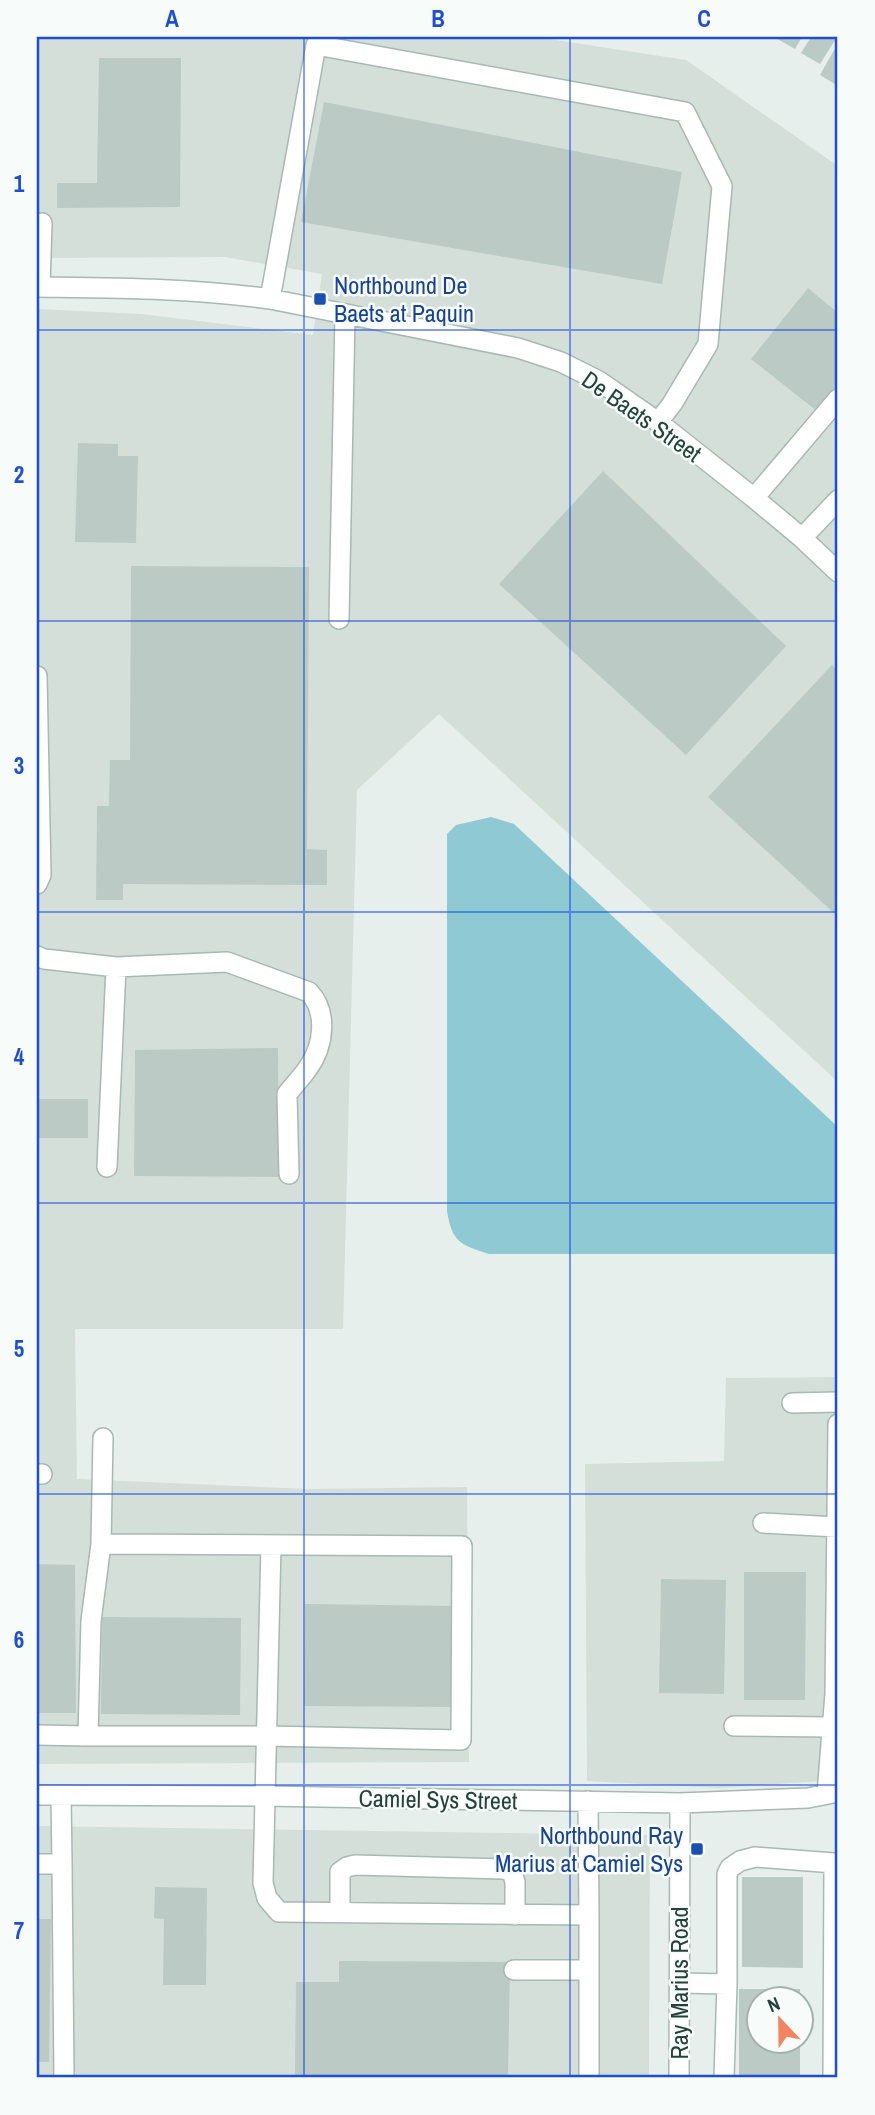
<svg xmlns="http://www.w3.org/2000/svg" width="875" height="2115" font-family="'Archivo Narrow',sans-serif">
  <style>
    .built { fill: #d4dfda }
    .water { fill: #8ec9d4 }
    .building { fill: #bbcac4 }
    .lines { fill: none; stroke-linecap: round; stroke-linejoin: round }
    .minor-casing { stroke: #a8b8b2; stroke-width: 22 }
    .minor { stroke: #fff; stroke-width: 19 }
    .grid { fill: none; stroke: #1d4ed8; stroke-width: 2; stroke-opacity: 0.55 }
    .transit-dot { fill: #1a4fb4; stroke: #f7fbf9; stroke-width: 2.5 }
    .labels { text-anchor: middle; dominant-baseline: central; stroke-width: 5; stroke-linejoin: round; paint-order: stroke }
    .transit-label { font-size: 24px; fill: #164399; stroke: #f7fbf9; text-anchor: start }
    .street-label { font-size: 24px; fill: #24423a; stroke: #f7fbf9 }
    .neatline { fill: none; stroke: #1d4ed8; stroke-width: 2.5 }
    .grid-label { font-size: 23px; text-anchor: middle; font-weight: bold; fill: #1d4ed8 }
  </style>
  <rect width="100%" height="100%" fill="#e6efeb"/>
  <path class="built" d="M37,37H536L686,60L838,166V1082L439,714L357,790L343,1329H75L77,1479L309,1489L467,1487L469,1762L37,1764V309L141,314L313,335L322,274L225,257L37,258Z
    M838,1377V1780L719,1788L587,1781L585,1464L724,1461L726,1378Z
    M37,1826L650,1835L649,2078H37Z"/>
  <path class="water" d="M491,817L514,824L838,1127V1254H489C460,1245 452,1242 447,1211V834L456,825Z"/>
  <path class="building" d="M774,37H802L795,49Z
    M811,37H830L835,40L820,64L801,53Z
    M838,43V86L820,75Z
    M99,58H181L180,207L57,208V183H97Z
    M324,102L682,172L662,284L301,222Z
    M808,288L838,313V384L817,411L751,359Z
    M78,443L118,444V456H138L136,543L75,542Z
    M603,471L786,646L686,755L499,584Z
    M131,566L309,567L307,849L327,850V885L123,884V900H96L97,806H109L110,760H130Z
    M832,665L838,671V913L836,915L708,797Z
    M278,1048L279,1177L134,1176L135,1050Z
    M37,1099H88V1138H37Z
    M37,1564L75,1565L76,1713H37Z
    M744,1572H806L805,1700H744Z
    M661,1579L726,1580L724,1694L659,1693Z
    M305,1604L457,1606L456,1707L304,1706Z
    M102,1617L241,1618L240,1715L101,1714Z
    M742,1877H803V1968L742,1967Z
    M155,1887L207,1888L206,1985H163L164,1919L154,1918Z
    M37,1919H51L49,2062H37Z
    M339,1961L510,1962L508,2078H295L296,1982H339Z
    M739,1989H800V1999H760V2042H800V2078H739Z"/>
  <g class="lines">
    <defs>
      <path id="minor" d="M37,287C115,288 193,288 270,299L518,348L561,362L599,381L658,422L754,498L802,538L838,572
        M40,287L42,223
        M270,299L316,45L685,112L722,186L708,344L672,404L658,422
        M754,498L838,399
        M802,538L838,500
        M339,619L345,315
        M37,676L41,875L37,884
        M37,956L44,959L116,967L227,962L309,992C328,1012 324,1046 308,1068C302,1077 294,1085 287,1094L289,1174
        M107,1167L116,967
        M792,1403L838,1402
        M37,1474H42
        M763,1523L837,1527
        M101,1544L462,1546L461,1740L266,1736H88L91,1621L101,1544L103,1438
        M271,1545L263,1883L267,1898L279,1912L589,1915L588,1801
        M734,1726L831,1727L838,1732
        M37,1735L88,1736
        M827,1794L835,1694L838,1424
        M37,1795L264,1796L680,1803L808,1798L838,1792
        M61,1795L62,1864
        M37,1864H62L64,2078
        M340,1912V1872L347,1867L355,1865L504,1869L512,1872L515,1882V1915
        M514,1970H589
        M680,1983L727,1984V1874L730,1868L740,1861L755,1857L834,1863L833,2078
        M589,2078V1915
        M679,2078L680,1803
        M724,2078L727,1984"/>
    </defs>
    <use href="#minor" class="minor-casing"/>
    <use href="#minor" class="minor"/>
  </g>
  <path class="grid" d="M304,37V2078M570,37V2078M37,330H838M37,621H838M37,912H838M37,1203H838M37,1494H838M37,1785H838"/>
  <g class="transit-dot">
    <rect x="313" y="292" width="14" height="14" rx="3.5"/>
    <rect x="690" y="1842" width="14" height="14" rx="3.5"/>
  </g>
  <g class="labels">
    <g class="transit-label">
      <text x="334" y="285">Northbound De<tspan x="334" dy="28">Baets at Paquin</tspan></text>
      <text x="683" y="1835" text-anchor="end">Northbound Ray<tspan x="683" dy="28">Marius at Camiel Sys</tspan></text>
    </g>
    <g class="street-label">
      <text transform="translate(642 416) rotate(35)">De Baets Street</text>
      <text transform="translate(438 1799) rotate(1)">Camiel Sys Street</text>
      <text transform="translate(679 1983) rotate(-90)">Ray Marius Road</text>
    </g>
  </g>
  <rect width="875" height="2115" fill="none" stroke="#f7fbf9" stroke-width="77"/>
  <g transform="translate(780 2020) rotate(338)"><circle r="33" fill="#f7fbf9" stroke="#a3b1ad" stroke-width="2"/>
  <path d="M0-5L12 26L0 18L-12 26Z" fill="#f4845f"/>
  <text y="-10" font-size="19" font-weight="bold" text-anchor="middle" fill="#24423a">N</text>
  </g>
  <rect x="38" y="38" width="798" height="2038" class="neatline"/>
  <g class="grid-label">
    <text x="172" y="27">A</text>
    <text x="438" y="27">B</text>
    <text x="704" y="27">C</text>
    <text x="19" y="192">1</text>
    <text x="19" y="483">2</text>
    <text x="19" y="774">3</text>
    <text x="19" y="1065">4</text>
    <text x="19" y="1357">5</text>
    <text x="19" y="1648">6</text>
    <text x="19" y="1939">7</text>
  </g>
</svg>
